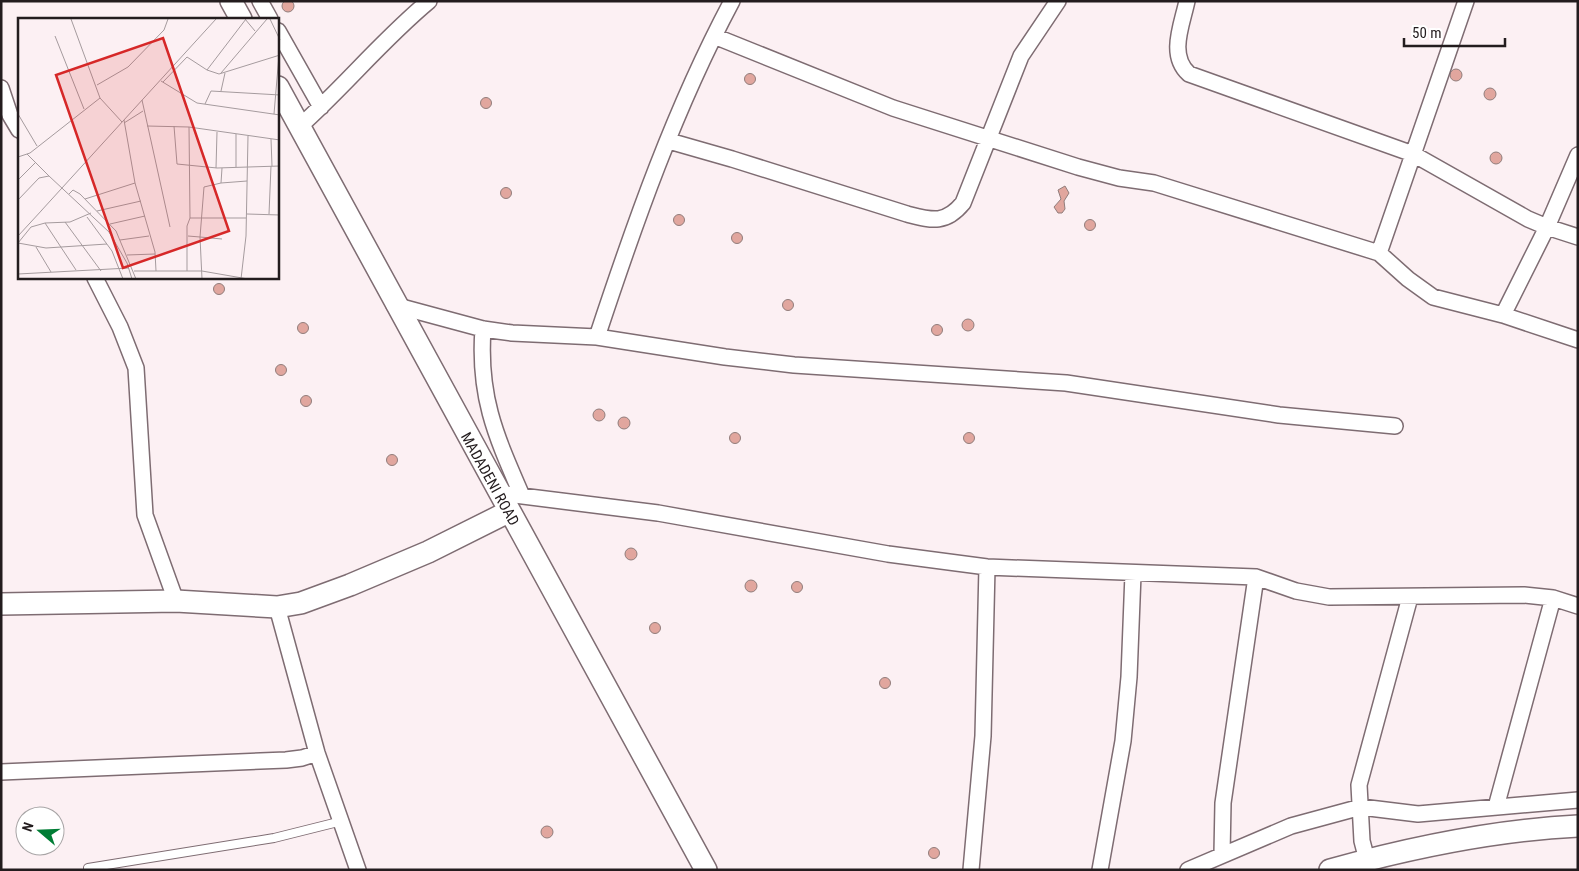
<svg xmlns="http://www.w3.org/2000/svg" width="1579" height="871" font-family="'Roboto Condensed',sans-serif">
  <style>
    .building { fill: #e1a69e; stroke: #917d7b }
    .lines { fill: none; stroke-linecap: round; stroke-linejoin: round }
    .lane-casing { stroke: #7e6c72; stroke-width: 10 }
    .street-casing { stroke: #7e6c72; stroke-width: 18 }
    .secondary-casing { stroke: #7e6c72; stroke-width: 24 }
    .lane { stroke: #fff; stroke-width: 8 }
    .street { stroke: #fff; stroke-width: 15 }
    .secondary { stroke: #fff; stroke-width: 21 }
    .labels { text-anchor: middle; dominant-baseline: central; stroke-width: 4.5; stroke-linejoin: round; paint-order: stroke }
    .street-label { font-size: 15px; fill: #231c1e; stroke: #fff }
    .inset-road { fill: none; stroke: #a59b9e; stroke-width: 1 }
    .view { fill: #d62828; fill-opacity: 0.15; stroke: #d62828; stroke-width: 2.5 }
    .inset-edge { fill: none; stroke: #231c1e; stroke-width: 2.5 }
  </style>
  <rect width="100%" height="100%" fill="#fcf0f3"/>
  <path class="building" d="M282 6a6 6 0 1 1 12 0a6 6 0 1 1-12 0Z
    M1450 75a6 6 0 1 1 12 0a6 6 0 1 1-12 0Z
    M744.5 79a5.5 5.5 0 1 1 11 0a5.5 5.5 0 1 1-11 0Z
    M1484 94a6 6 0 1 1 12 0a6 6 0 1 1-12 0Z
    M480.5 103a5.5 5.5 0 1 1 11 0a5.5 5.5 0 1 1-11 0Z
    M1490 158a6 6 0 1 1 12 0a6 6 0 1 1-12 0Z
    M1065,186L1069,193L1064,201L1065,209L1062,213H1058L1054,207L1061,199L1058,190Z
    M500.5 193a5.5 5.5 0 1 1 11 0a5.5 5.5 0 1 1-11 0Z
    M673.5 220a5.5 5.5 0 1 1 11 0a5.5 5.5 0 1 1-11 0Z
    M1084.5 225a5.5 5.5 0 1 1 11 0a5.5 5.5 0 1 1-11 0Z
    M731.5 238a5.5 5.5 0 1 1 11 0a5.5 5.5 0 1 1-11 0Z
    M213.5 289a5.5 5.5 0 1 1 11 0a5.5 5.5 0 1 1-11 0Z
    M782.5 305a5.5 5.5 0 1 1 11 0a5.5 5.5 0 1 1-11 0Z
    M962 325a6 6 0 1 1 12 0a6 6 0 1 1-12 0Z
    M297.5 328a5.5 5.5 0 1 1 11 0a5.5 5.5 0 1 1-11 0Z
    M931.5 330a5.5 5.5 0 1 1 11 0a5.5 5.5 0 1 1-11 0Z
    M275.5 370a5.5 5.5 0 1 1 11 0a5.5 5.5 0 1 1-11 0Z
    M300.5 401a5.5 5.5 0 1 1 11 0a5.5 5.5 0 1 1-11 0Z
    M593 415a6 6 0 1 1 12 0a6 6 0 1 1-12 0Z
    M618 423a6 6 0 1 1 12 0a6 6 0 1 1-12 0Z
    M963.5 438a5.5 5.5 0 1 1 11 0a5.5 5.5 0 1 1-11 0Z
    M729.5 438a5.5 5.5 0 1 1 11 0a5.5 5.5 0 1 1-11 0Z
    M386.5 460a5.5 5.5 0 1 1 11 0a5.5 5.5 0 1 1-11 0Z
    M625 554a6 6 0 1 1 12 0a6 6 0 1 1-12 0Z
    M745 586a6 6 0 1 1 12 0a6 6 0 1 1-12 0Z
    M791.5 587a5.5 5.5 0 1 1 11 0a5.5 5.5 0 1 1-11 0Z
    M649.5 628a5.5 5.5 0 1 1 11 0a5.5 5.5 0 1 1-11 0Z
    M879.5 683a5.5 5.5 0 1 1 11 0a5.5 5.5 0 1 1-11 0Z
    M541 832a6 6 0 1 1 12 0a6 6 0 1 1-12 0Z
    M928.5 853a5.5 5.5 0 1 1 11 0a5.5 5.5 0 1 1-11 0Z"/>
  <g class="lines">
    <defs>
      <path id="lane" d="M88,868L274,838L342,821"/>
      <path id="street" d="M260,1L270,19
        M1187,1C1182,25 1168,55 1189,74L1413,154L1528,219L1547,227L1503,315
        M278,31L321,107
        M714,36L893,108L1078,167L1119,178L1154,183L1379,253L1408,279L1433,297L1503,315L1578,340
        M1,88L10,115L19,130
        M299,127C344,87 382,40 429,1
        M669,141L732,159L907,214C931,220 945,225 963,203L1021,56L1058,1
        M1578,155L1547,227L1578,237
        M1379,253L1466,1
        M95,278L120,327L136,368L145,515L176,601
        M394,305L483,329L512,333L597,337L725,357L794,365L1066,383L1279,415L1395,426
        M483,329C478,397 496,436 522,496
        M597,337C635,222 675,108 732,1
        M498,493L658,513L888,554L987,567L1256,577L1296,591L1329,597L1524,595L1553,598L1578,606
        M277,607L317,753L358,870
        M1,772L286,760L302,758L317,753
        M1496,807L1553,598
        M1222,854L1223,803L1256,577
        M1367,860L1362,841L1359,785L1410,597
        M971,870L983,736L987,567
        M1100,870L1123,741L1129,677L1133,574
        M1188,870L1291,826L1361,807L1418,814L1578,800"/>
      <path id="secondary" d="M231,1L241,19
        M278,87L706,870
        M1,604L176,601L277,607L301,603L350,585L428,552L508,512
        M1330,870C1409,848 1496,830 1578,826"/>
    </defs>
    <use href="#lane" class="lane-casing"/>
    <use href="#street" class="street-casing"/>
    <use href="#secondary" class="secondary-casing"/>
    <use href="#lane" class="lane"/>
    <use href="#street" class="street"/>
    <use href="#secondary" class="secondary"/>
  </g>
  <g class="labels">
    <g class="street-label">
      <text transform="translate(490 479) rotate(61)">MADADENI ROAD</text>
    </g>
  </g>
  <g transform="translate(18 18)">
    <rect width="261" height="261" fill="#fcf0f3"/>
    <path class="inset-road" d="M53,1L82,80L104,104M227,1L237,13M252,1L262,22M37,18L66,91M189,52L228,1M203,55L249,1M143,63L179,85L262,97M145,64L169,39L189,52L201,56L262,37M79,67L110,49L146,12L150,1M203,73L207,55M124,82L152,209M187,86L193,73L262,77M0,96L19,128M256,96L261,37M106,102L117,165L137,234L138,253M106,105L125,93M129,108L171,109L262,122M156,108L159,146L199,150L262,148M253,121L254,148M9,136L31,158M0,139L12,135L82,80M218,149V116M198,150L199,114M0,162L17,145M203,165L229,163M51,176L55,172L62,176L98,213L118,261M67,181L117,165M0,182L21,160L31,158L91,214L109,245L114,261M23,193L198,1M79,193L123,183M229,196L262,197M251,196L253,148M69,199L94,233L105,261M172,200H228M47,204L83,253M27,205L13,209L0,225L28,230L89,226M92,206L127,198M0,218L24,192M170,218L182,219L186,169L203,165L204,150M102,222L131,218M18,229L33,254M109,237L137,236M58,252L27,205L52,204L73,195M116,253H184L230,261M169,253V208L172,200L171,109M0,256L111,250M184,261L182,219L204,221M223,261L228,218L230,118"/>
    <path class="view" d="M145,20L211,213L105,250L38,57Z"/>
    <rect width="261" height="261" class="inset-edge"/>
  </g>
  <rect width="1579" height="871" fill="none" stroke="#231c1e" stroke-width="5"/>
  <g transform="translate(40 831) rotate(289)"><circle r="24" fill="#ffffff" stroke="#a7a4a5"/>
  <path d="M0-4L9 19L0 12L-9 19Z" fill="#007d35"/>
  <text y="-8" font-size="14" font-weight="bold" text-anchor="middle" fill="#231c1e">N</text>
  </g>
  <path d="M1404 38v8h101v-8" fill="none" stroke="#231c1e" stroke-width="2.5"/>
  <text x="1412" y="38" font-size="15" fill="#231c1e" stroke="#ffffff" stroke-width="4" paint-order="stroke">50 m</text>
</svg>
